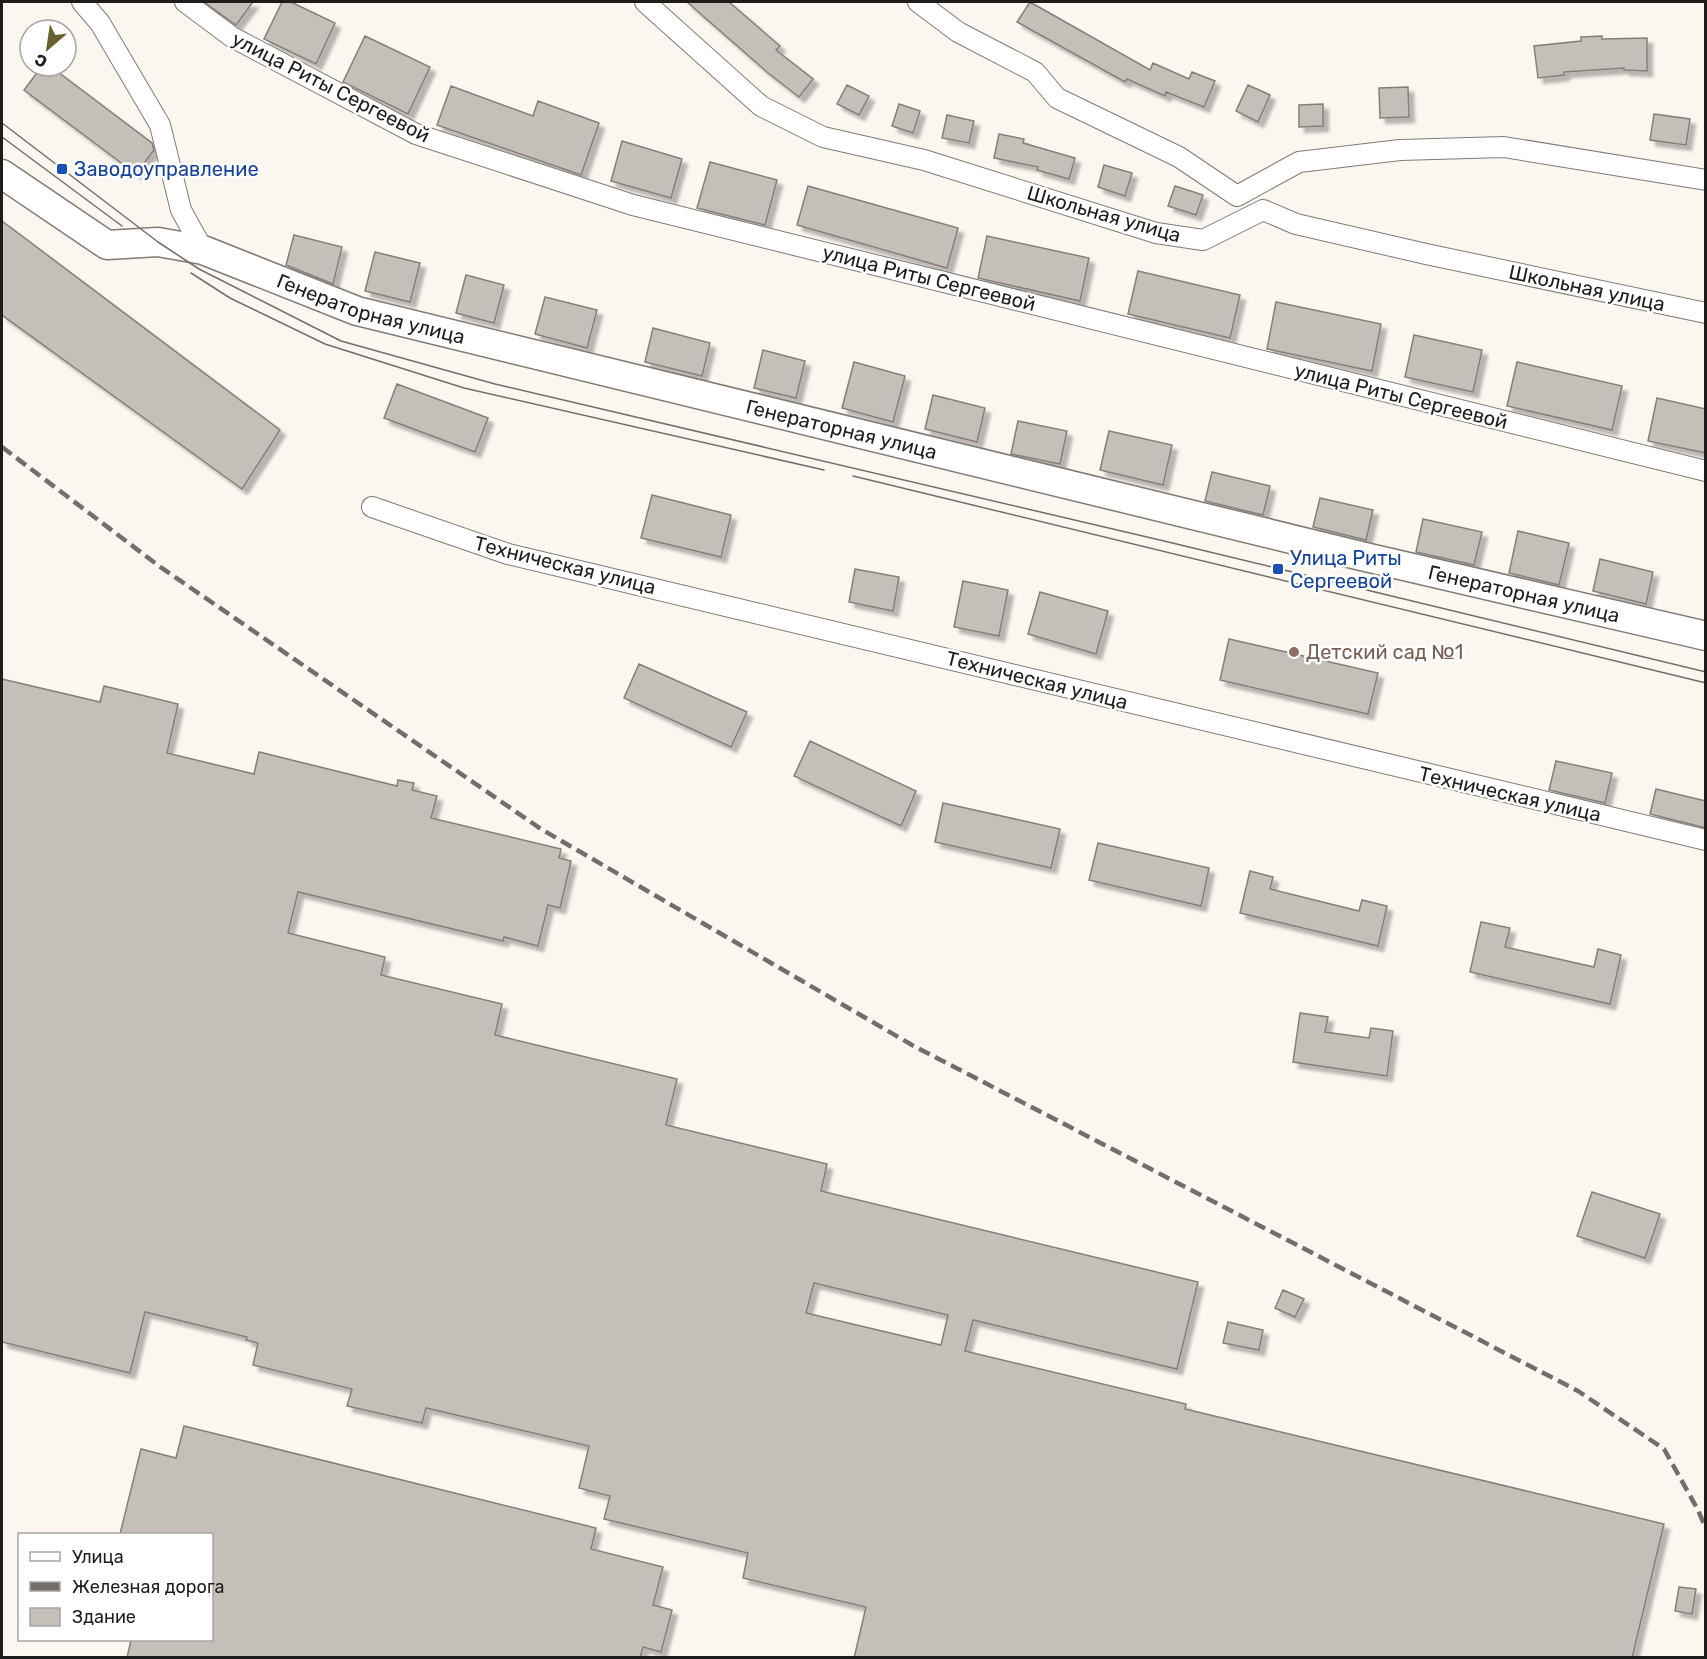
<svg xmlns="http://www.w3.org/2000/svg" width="1707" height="1659" font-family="Rubik,sans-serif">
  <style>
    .building { fill: #c5bfba; stroke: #847f7a; stroke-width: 1.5; fill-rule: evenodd; filter: url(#shadow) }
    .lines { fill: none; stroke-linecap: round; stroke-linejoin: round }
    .minor-casing { stroke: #807b76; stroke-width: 22 }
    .secondary-casing { stroke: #807b76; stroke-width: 31 }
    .minor { stroke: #fff; stroke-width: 20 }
    .secondary { stroke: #fff; stroke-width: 28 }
    .tram { stroke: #726e6b; stroke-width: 1.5 }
    .rail { stroke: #726e6b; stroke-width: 4.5; stroke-dasharray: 12 6; stroke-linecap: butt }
    .transit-dot { fill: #1a4fb4; stroke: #fff; stroke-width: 2 }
    .education-dot { fill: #8d6e63; stroke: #fff; stroke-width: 2 }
    .labels { text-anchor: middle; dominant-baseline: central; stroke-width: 5; stroke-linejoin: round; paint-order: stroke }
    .street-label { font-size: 20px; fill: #1f1d1b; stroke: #fff }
    .transit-label { font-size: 20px; fill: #164399; stroke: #fff; text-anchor: start }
    .education-label { font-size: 20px; fill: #785e54; stroke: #fff; text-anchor: start }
  </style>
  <defs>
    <filter id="shadow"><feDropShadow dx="5.5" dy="5.5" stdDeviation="1.5" flood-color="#0004"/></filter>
  </defs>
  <rect width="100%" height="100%" fill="#fcf6f0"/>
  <path class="building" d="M204,2H253L236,25Z
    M282,2H291L335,23L316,64L264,39Z
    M687,2H729L780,46L776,50L813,79L799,97L768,73Z
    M1030,2L1150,70L1153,63L1189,79L1192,72L1215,81L1204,107L1166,92L1165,96L1127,79L1125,82L1017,22Z
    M365,36L430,67L408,114L343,82Z
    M1602,36V39L1647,38V71L1624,70V68L1564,72V75L1538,78L1534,46L1581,41V37Z
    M42,66H50L152,143L154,150L136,174L24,90Z
    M847,85L869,96L859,115L837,104Z
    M1248,85L1270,95L1258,122L1236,111Z
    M451,86L533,116L538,101L599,123L581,175L437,125Z
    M1408,87L1409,117L1380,118L1379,88Z
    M899,104L920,111L913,133L892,126Z
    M1323,104V126L1299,127V105Z
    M1654,114L1690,119L1686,145L1650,140Z
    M947,115L974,121L969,143L942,138Z
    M999,134L1024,139L1023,143L1075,158L1069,179L1037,170L1038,167L994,158Z
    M622,141L682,159L671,198L611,181Z
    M710,162L777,180L765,225L697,208Z
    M1104,165L1132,173L1125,196L1098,187Z
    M808,186L958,228L947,268L797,225Z
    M1175,186L1203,195L1196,215L1168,206Z
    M2,221L280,430L242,489L2,315Z
    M294,235L342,247L333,284L286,265Z
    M987,236L1089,258L1080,301L978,278Z
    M375,252L420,263L410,302L365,291Z
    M1138,271L1240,295L1230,338L1128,314Z
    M466,275L504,285L494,323L456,313Z
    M545,297L597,310L587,348L535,334Z
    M1276,302L1381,324L1372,371L1267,349Z
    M653,328L710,343L702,376L645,362Z
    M1414,335L1482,350L1473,392L1405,377Z
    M763,350L805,361L796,398L754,388Z
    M854,362L905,376L893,422L842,408Z
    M1517,362L1622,386L1612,430L1507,406Z
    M397,384L488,418L475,452L384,418Z
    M933,395L985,408L977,442L925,429Z
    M1657,398L1706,409V453L1648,441Z
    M1018,421L1067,431L1060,464L1011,454Z
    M1109,431L1172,445L1163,485L1100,470Z
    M1212,472L1270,486L1263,515L1205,501Z
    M652,495L731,515L721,557L641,538Z
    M1320,498L1373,510L1366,540L1313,527Z
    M1423,519L1482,532L1474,565L1416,552Z
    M1518,531L1569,543L1559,585L1509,573Z
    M1600,559L1653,572L1646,604L1593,591Z
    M855,569L899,577L893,611L849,602Z
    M963,581L1008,590L999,636L954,627Z
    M1040,592L1108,611L1096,654L1028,634Z
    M1229,639L1378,673L1368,714L1220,680Z
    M639,664L747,712L731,747L624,698Z
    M2,679L100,702L104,686L178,704L167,753L254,774L259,752L397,786L398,780L414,783L412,790L437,796L431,818L561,849L559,858L571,861L560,908L548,905L538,946L504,937L503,941L298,892L288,933L385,957L381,975L502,1004L495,1035L677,1079L666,1125L827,1164L821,1191L1198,1282L1177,1369L973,1320L965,1351L1186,1404L1185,1409L1664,1524L1632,1658H854L866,1607L743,1578L748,1553L604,1519L610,1496L579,1488L589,1446L426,1408L422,1423L347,1406L352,1389L253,1365L258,1343L246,1340L247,1337L145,1312L130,1373L2,1342ZM814,1283L948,1315L941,1345L806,1313Z
    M810,741L916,791L901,826L794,776Z
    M1556,761L1612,773L1605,803L1549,790Z
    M1656,789L1706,801V828L1650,814Z
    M943,803L1060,829L1051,868L935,842Z
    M1098,843L1209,868L1201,906L1089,880Z
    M1250,871L1273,877L1270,889L1359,911L1362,900L1387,906L1378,946L1240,913Z
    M1481,922L1510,928L1505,947L1594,967L1598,949L1621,955L1610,1004L1470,972Z
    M1300,1013L1328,1017L1325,1032L1369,1038L1371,1028L1393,1031L1387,1076L1293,1062Z
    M1592,1192L1660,1214L1645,1258L1577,1236Z
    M1283,1290L1304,1299L1295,1317L1275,1308Z
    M1228,1322L1263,1330L1259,1350L1223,1343Z
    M184,1426L596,1528L591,1549L663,1567L653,1605L672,1610L661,1652L643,1647L640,1658H127L131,1640H212V1534H120L141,1449L176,1458Z
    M1679,1587L1696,1589L1692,1614L1675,1611Z"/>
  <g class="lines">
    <defs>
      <path id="minor" d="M82,2L100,23L160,125L181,210L203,250
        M185,2L232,37L416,134L633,205L1706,471
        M645,2L761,106L823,137L924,160L1156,233L1203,240L1263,210L1296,224L1426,254L1706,313
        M918,2L958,32L1035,72L1057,98L1179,157L1237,196L1299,162L1400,150L1504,147L1706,180
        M372,507L508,554L1706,840"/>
      <g id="secondary">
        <path id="s1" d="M2,174L107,245L158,242L203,250L357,311L1361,556L1706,636"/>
      </g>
    </defs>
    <use href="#minor" class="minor-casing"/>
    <use href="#secondary" class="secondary-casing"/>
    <use href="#minor" class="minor"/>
    <use href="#secondary" class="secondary"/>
    <path class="tram" d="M2,123L158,242L199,269L341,341L495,384L1164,541L1706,672
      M2,137L122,226
      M191,273L230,298L325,344L464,388L824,470
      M853,476L1706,683"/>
    <path class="rail" d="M2,447L159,566L541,829L912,1045L1578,1391L1664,1449L1698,1510L1706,1529"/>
  </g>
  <g class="transit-dot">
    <rect x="56" y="163" width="12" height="12" rx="3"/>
    <rect x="1272" y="563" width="12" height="12" rx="3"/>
  </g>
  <circle class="education-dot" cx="1294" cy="652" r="6"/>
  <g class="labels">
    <g class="street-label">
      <text transform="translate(331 87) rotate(27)">улица Риты Сергеевой</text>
      <text transform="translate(1104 214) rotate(16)">Школьная улица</text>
      <text transform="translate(929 278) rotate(14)">улица Риты Сергеевой</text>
      <text transform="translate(1587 288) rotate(12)">Школьная улица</text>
      <text stroke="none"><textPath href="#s1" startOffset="402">Генераторная улица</textPath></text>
      <text transform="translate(1401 396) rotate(14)">улица Риты Сергеевой</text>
      <text stroke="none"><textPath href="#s1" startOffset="888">Генераторная улица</textPath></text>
      <text transform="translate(565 565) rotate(14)">Техническая улица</text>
      <text stroke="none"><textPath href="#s1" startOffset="1590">Генераторная улица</textPath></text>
      <text transform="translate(1037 680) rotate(14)">Техническая улица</text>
      <text transform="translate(1510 794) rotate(13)">Техническая улица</text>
    </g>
    <g class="transit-label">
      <text x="74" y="169">Заводоуправление</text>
      <text x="1290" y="558">Улица Риты<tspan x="1290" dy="23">Сергеевой</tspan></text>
    </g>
    <g class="education-label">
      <text x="1306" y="652">Детский сад №1</text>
    </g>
  </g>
  <rect width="1707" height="1659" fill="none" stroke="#1f1d1b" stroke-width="6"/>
  <rect x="18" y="1533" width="195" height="108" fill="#ffffff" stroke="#a5a5a4" stroke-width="1.5"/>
  <rect x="30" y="1552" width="30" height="9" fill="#ffffff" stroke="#a5a5a4" stroke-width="1.5"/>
  <text x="72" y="1563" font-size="18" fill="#1f1d1b">Улица</text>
  <rect x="30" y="1582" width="30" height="9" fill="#726e6b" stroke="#a5a5a4" stroke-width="1.5"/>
  <text x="72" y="1593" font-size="18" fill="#1f1d1b">Железная дорога</text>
  <rect x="30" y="1608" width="30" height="18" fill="#c5bfba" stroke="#a5a5a4" stroke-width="1.5"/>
  <text x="72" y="1623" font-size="18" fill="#1f1d1b">Здание</text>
  <g transform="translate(48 48) rotate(209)"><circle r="28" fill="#ffffff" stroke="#a5a5a4" stroke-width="1.5"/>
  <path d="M0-4.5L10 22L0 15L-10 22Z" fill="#68602d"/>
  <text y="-9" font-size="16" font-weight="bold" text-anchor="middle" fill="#1f1d1b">С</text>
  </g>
</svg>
